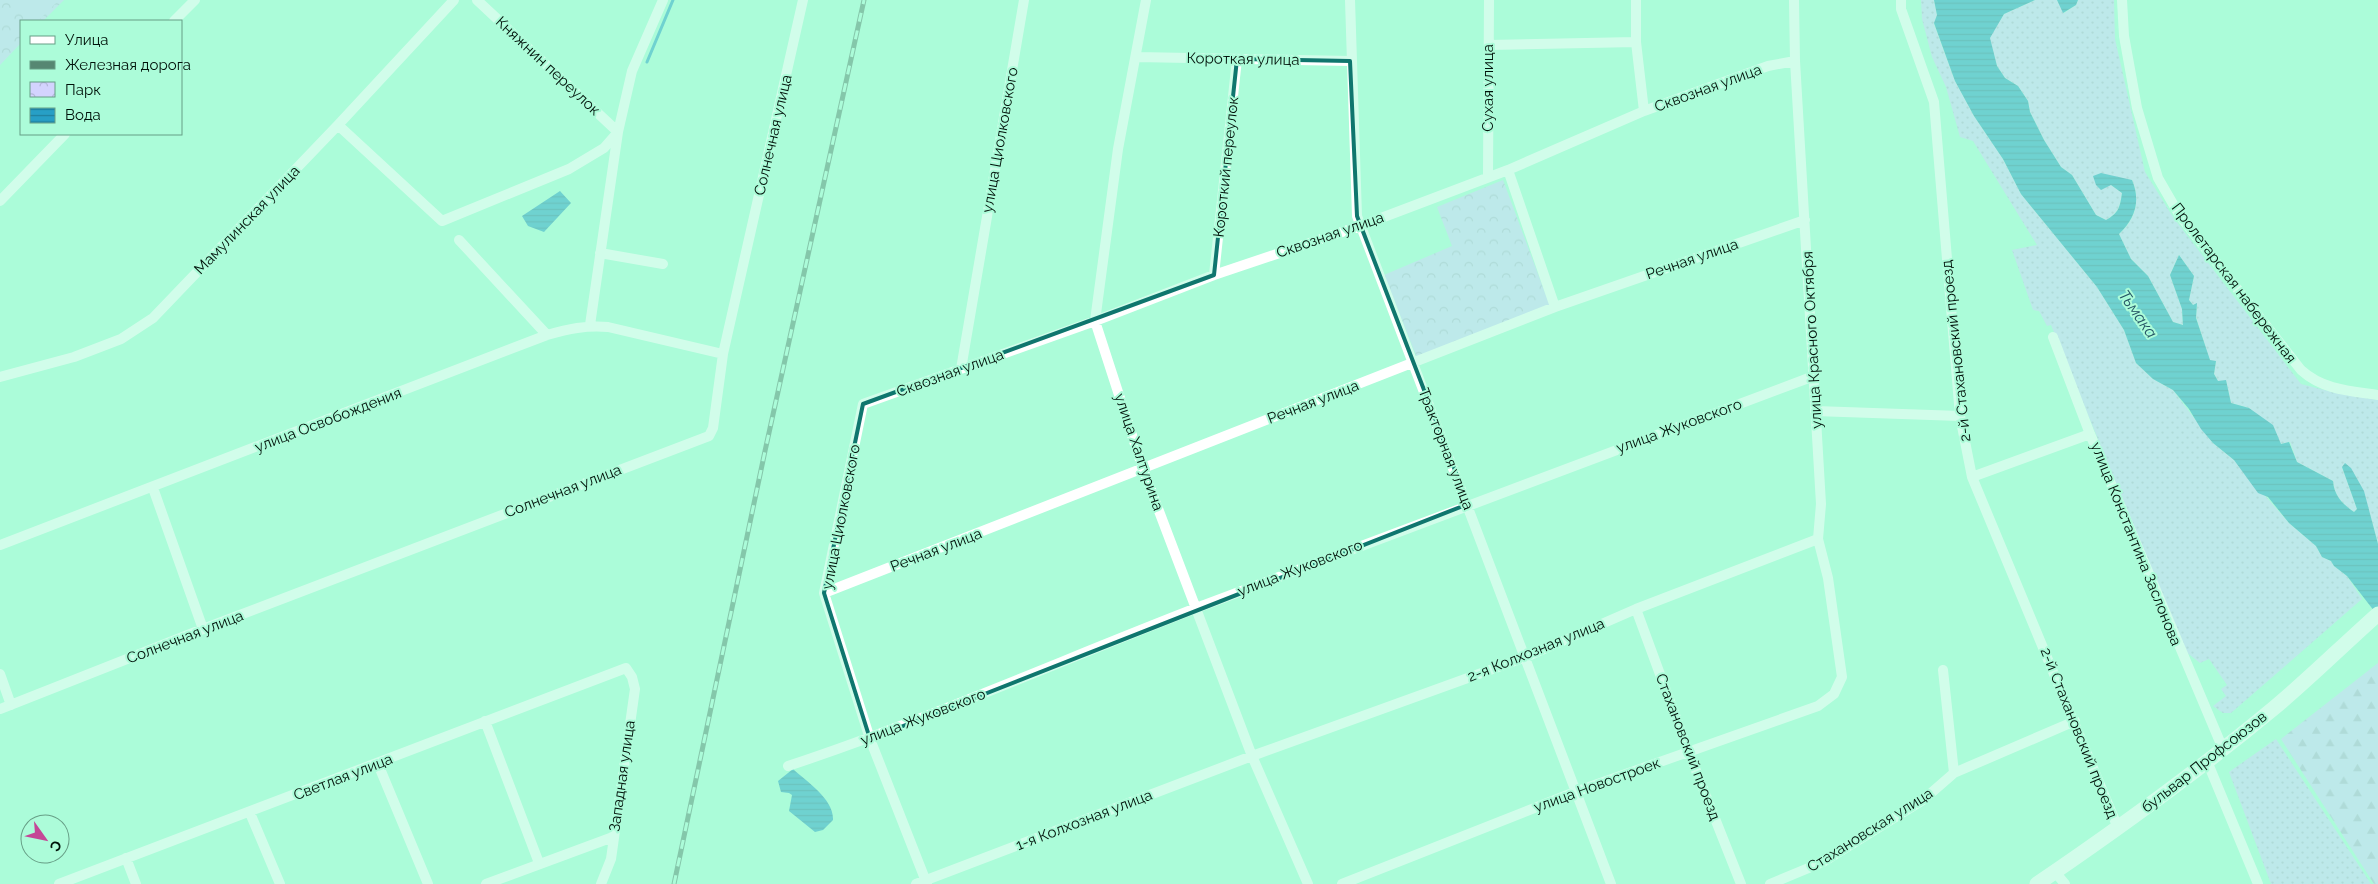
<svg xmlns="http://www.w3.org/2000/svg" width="2378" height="884" font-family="Raleway,sans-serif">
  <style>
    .grass { fill: url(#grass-dots) }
    .forest { fill: url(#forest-firs) }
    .park { fill: url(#park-crowns) }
    .garden { fill: #d3d3fe }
    .water { fill: url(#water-rules) }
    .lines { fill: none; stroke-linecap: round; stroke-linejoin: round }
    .stream { stroke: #279fc6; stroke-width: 3 }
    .minor { stroke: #fff; stroke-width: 10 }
    .secondary { stroke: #fff; stroke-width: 15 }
    .rail-casing { stroke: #568772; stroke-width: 5 }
    .rail { stroke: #acfcd9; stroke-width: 3; stroke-dasharray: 9; stroke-linecap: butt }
    .marked { fill: none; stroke: #0f766e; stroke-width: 4; stroke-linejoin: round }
    .labels { text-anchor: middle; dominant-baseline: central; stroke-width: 4; stroke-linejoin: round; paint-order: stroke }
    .street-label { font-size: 15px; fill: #00120a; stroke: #acfcd9 }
    .water-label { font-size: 16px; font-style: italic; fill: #255465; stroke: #acfcd9 }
  </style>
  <defs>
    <pattern id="grass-dots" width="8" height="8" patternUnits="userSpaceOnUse" patternTransform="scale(1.25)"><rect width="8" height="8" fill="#d3d3fe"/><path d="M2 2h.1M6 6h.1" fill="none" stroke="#b3b4d8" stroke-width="1.8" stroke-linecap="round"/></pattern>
    <pattern id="forest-firs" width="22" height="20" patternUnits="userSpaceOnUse" patternTransform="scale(1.25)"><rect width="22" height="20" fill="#d3d3fe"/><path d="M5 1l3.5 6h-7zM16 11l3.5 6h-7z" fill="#b3b4d8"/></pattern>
    <pattern id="park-crowns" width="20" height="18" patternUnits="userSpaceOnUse" patternTransform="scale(1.25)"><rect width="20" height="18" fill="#d3d3fe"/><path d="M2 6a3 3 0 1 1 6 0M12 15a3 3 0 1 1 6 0" fill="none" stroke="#b3b4d8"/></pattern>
    <pattern id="water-rules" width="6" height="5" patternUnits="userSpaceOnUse" patternTransform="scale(1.25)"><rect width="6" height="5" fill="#279fc6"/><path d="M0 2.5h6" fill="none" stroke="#1f809f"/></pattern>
  </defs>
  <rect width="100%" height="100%" fill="#acfcd9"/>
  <path class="grass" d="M1921,0H1934L1937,15L1934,24L1955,81L1974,116L2003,159L2021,194L2097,287L2124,330L2136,363L2153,379L2173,390L2213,443L2234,460L2289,523L2316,546L2322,557L2331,561L2334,566L2347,576L2362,599L2231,713H2223L2213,706L2226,696L2221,689L2227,685L2209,659L2200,663L2185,651L2051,325L2047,326L2039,311L2033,310L2012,250L2037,245L1973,141L1960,137L1946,87L1932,57L1922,19Z
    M2035,0H2057L2064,13L2076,5L2078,0H2114L2115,39L2145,172L2173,217L2301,384L2336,393L2378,400V544L2370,514L2342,467L2357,509L2354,512C2342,504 2334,495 2333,481L2297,462L2290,442L2281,444L2249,408L2231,403L2226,381H2218L2214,374L2216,361H2210L2196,317L2197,304L2193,305L2189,300L2194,276L2179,255L2170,275L2182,309L2183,325L2173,322L2148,276L2131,259L2119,234C2135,220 2141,201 2132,180L2123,179L2111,185L2122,193C2120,206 2119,213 2106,220L2096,215L2072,175L2061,167L2044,140L2030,112L2028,101L2018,86L2005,78L1997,66L1989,38L2004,14Z
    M2276,739L2371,884H2271L2229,772Z"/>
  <path class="forest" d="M2378,663V884H2374L2281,739Z"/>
  <path class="park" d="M0,0H64L43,21H21V43L0,65Z
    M1503,180L1550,306L1417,358L1384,275L1452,246L1437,207Z"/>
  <path class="garden" d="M17,0H59L38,21H28L11,5Z"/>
  <path class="water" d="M1934,0H2035L2004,14L1990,38L1997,66L2005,78L2018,86L2028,101L2030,112L2044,140L2061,167L2072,175L2096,215L2106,220C2119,213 2120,207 2122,193L2111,185L2101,190L2096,185L2093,176L2101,173L2132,180C2141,201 2135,219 2119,234L2131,259L2148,276L2173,322L2183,325L2182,309L2170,275L2179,255L2194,276L2189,300L2193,305L2197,303L2196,318L2210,360L2216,361L2214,374L2218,381L2226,380L2231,403L2249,408L2273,425L2281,444L2289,442L2297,462L2333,481C2334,495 2342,504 2354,512L2357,509L2342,467L2345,463L2351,468L2364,491L2378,544V616L2347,576L2334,566L2331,561L2322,557L2316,546L2289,523L2268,497L2258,493L2234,460L2213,443L2201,429L2189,409L2173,390L2153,379L2136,363L2124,330L2097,287L2021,194L2003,159L1974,116L1955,81L1934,23L1937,15Z
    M2057,0H2078L2076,5L2063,13Z
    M560,191L571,203L544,232L528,226L522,216Z
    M793,769C807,782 834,799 833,820L823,830L815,832L789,811L792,795L789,793L781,792L778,781Z"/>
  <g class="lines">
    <path class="stream" d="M647,62L673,0"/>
    <path class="minor" d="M1146,0L1118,149L1095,321L1143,469L1252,756L1308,884
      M1350,0L1357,216L1611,884
      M1636,0V42L1644,111
      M1901,0V9L1934,102L1960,416L1972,477L2118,828
      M2122,0L2124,36L2137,108L2158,178L2180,216L2301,370C2323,390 2350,391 2378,395
      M174,21L195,0
      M1489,45L1636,42
      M1136,57L1350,61
      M338,125L442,221L569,169L604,148L618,132L477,0
      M1508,170L1555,307
      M1488,176L1489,0
      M0,201L65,134
      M459,240L547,335
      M600,253L663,264
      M1214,275L1237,59
      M590,325L618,132L632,71L663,0
      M2053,337L2090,434L2223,749
      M961,369L1024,0
      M0,377L74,357L121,339L153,318L338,125L454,0
      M1815,411L1960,416
      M1972,477L2090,434
      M153,488L203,629
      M0,545L547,335C568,329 586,325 608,327L723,354
      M824,593L1555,307L1805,220
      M1636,609L1689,753L1741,884
      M1943,670L1954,773
      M0,674L11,705
      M0,709L203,629L709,436L713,428L723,354L803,0
      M485,721L539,863
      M2207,761L2258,884
      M378,764L428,884
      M788,766C927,720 1062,660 1199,607C1404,528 1609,451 1814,376
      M250,813L280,884
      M126,858L136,884
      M2055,872L2065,884
      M59,884L626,668L632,677L635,689L611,859L601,884
      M486,884L613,837
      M916,884L1252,756L1526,657L1636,609L1818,539
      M927,884L870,739L824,593L863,404L1095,321L1214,275L1360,226L1508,170L1644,111L1768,66L1795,61
      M1342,884L1575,792L1818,706L1834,694L1842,677L1828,578L1818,539L1821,504L1795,61L1794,0
      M1770,884L1823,862L1923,800L1954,773L2075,721"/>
    <path class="secondary" d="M2037,884C2118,829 2198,771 2274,708C2310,678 2343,645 2378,614"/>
    <defs>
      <path id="rail" d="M674,884L765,451L864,0"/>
    </defs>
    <use href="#rail" class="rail-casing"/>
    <use href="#rail" class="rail"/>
  </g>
  <path d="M0 0H2378V884H0ZM1237,59L1350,61L1357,216L1468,504L870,739L824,593L863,404L1214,275Z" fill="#acfcd9" fill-opacity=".55" fill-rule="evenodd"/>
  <path class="marked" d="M1237,59L1350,61L1357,216L1468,504L870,739L824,593L863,404L1214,275Z"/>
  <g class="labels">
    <g class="street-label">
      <text transform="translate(1243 59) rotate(1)">Короткая улица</text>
      <text transform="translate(548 66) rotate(43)">Княжнин переулок</text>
      <text transform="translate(1488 88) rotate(-90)">Сухая улица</text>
      <text transform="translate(1708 88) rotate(-20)">Сквозная улица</text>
      <text transform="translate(773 135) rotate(-77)">Солнечная улица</text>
      <text transform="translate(1000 140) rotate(-80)">улица Циолковского</text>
      <text transform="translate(1226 167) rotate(-84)">Короткий переулок</text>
      <text transform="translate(247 220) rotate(-46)">Мамулинская улица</text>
      <text transform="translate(1330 235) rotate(-19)">Сквозная улица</text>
      <text transform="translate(1692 259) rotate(-19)">Речная улица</text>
      <text transform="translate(2234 283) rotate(53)">Пролетарская набережная</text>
      <text transform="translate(1812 340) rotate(-93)">улица Красного Октября</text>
      <text transform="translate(1956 351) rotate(-96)">2-й Стахановский проезд</text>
      <text transform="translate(950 373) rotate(-20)">Сквозная улица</text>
      <text transform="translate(1313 402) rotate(-21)">Речная улица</text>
      <text transform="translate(328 420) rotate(-21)">улица Освобождения</text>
      <text transform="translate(1679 426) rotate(-20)">улица Жуковского</text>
      <text transform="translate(1446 449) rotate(69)">Тракторная улица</text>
      <text transform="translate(1139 452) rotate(71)">улица Халтурина</text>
      <text transform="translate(563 491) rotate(-21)">Солнечная улица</text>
      <text transform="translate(841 517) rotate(-79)">улица Циолковского</text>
      <text transform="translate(2136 544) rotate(68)">улица Константина Заслонова</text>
      <text transform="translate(936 550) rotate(-21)">Речная улица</text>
      <text transform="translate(1300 568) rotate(-21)">улица Жуковского</text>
      <text transform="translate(185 637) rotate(-21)">Солнечная улица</text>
      <text transform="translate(1536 650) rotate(-22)">2-я Колхозная улица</text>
      <text transform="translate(923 717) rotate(-21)">улица Жуковского</text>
      <text transform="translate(2079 733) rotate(68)">2-й Стахановский проезд</text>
      <text transform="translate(1688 747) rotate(69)">Стахановский проезд</text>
      <text transform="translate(2204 762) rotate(-38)">бульвар Профсоюзов</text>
      <text transform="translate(622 776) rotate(-82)">Западная улица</text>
      <text transform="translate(343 777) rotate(-21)">Светлая улица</text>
      <text transform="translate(1597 785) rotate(-20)">улица Новостроек</text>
      <text transform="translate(1084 820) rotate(-21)">1-я Колхозная улица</text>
      <text transform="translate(1870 830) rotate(-32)">Стахановская улица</text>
    </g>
    <g class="water-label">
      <text transform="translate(2138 314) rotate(55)">Тьмака</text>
    </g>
  </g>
  <rect x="20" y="20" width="162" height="115" fill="#acfcd9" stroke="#679e86"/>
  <rect x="30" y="36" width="25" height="8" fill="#ffffff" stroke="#679e86"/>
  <text x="65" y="45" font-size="15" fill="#00120a">Улица</text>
  <rect x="30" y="61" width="25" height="8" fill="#568772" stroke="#679e86"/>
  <text x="65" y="70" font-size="15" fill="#00120a">Железная дорога</text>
  <rect x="30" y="82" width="25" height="15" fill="url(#park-crowns)" stroke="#679e86"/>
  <text x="65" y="95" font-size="15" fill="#00120a">Парк</text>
  <rect x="30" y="108" width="25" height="15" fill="url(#water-rules)" stroke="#679e86"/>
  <text x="65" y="120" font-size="15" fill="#00120a">Вода</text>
  <g transform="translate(45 839) rotate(123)"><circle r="24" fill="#acfcd9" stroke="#679e86"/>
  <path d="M0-4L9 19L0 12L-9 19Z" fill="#c44796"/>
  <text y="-8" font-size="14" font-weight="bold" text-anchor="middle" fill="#00120a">С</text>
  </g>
</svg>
